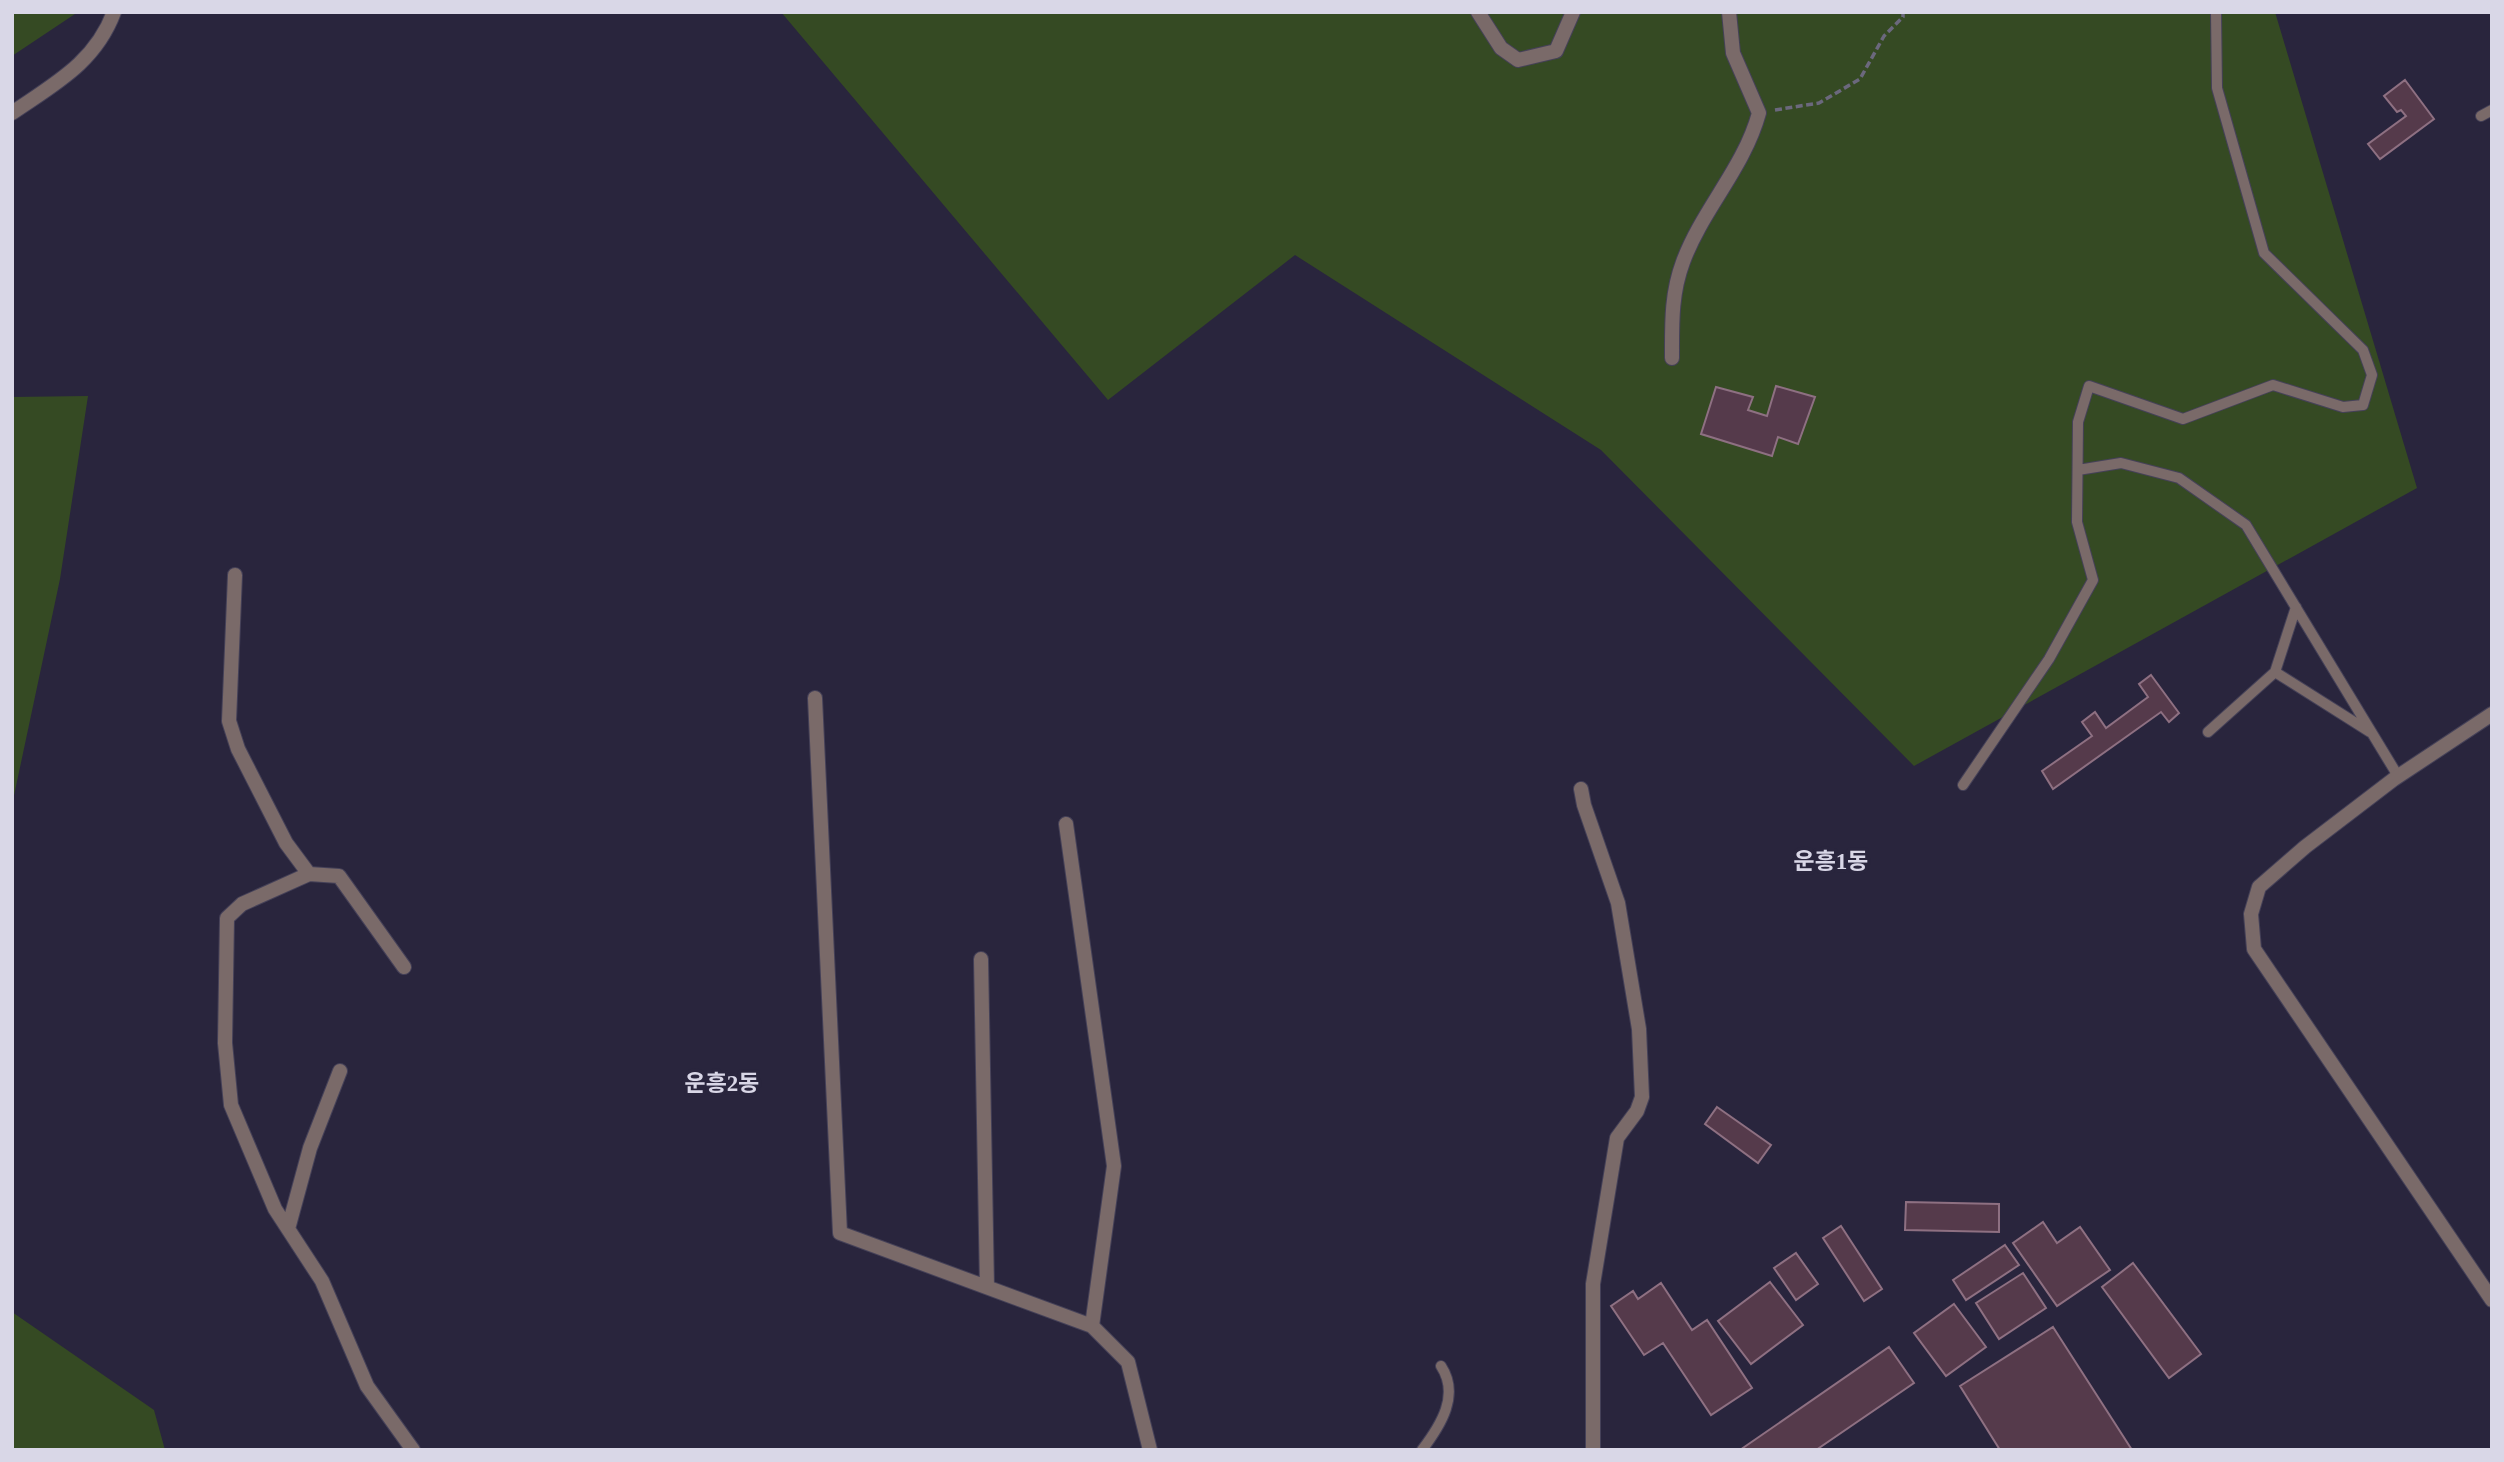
<svg xmlns="http://www.w3.org/2000/svg" width="2504" height="1462" font-family="'Times New Roman','Noto Sans KR',serif">
  <style>
    .green { fill: #354a23 }
    .building { fill: #553a4b; stroke: #8e7082; stroke-width: 2 }
    .lines { fill: none; stroke-linecap: round; stroke-linejoin: round }
    .service-casing { stroke: #454158; stroke-width: 12 }
    .minor-casing { stroke: #454158; stroke-width: 16 }
    .path { stroke: #6b687d; stroke-width: 3.5; stroke-dasharray: 7 3.5; stroke-linecap: butt }
    .service { stroke: #7a6a69; stroke-width: 10 }
    .minor { stroke: #7a6a69; stroke-width: 14 }
    .labels { text-anchor: middle; dominant-baseline: central; stroke-width: 7; stroke-linejoin: round; paint-order: stroke }
    .neighbourhood-label { font-size: 23px; font-weight: bold; fill: #d9d7e7; stroke: #29253d }
  </style>
  <rect width="100%" height="100%" fill="#29253d"/>
  <path class="green" d="M12,12H78L12,56Z
    M781,12H2275L2417,488L1914,766L1601,450L1295,255L1108,400Z
    M88,396L60,579L12,805V397Z
    M12,1312L154,1410L165,1450H12Z"/>
  <path class="building" d="M2405,80L2434,119L2380,159L2368,144L2406,116L2401,110L2397,112L2384,96Z
    M1776,386L1815,397L1798,444L1778,437L1772,456L1701,434L1716,387L1753,397L1748,410L1767,416Z
    M2151,675L2179,713L2169,722L2161,712L2053,789L2042,771L2092,736L2082,722L2095,712L2106,728L2148,697L2139,684Z
    M1717,1107L1771,1145L1758,1163L1705,1124Z
    M1906,1202L1999,1204V1232L1905,1230Z
    M2043,1222L2057,1243L2080,1227L2110,1270L2057,1306L2013,1243Z
    M1841,1226L1882,1289L1864,1301L1823,1238Z
    M2005,1245L2019,1265L1966,1300L1953,1280Z
    M1796,1253L1818,1284L1796,1300L1774,1268Z
    M2133,1263L2201,1354L2169,1378L2102,1287Z
    M2023,1273L2046,1308L1999,1339L1976,1303Z
    M1770,1282L1803,1325L1751,1364L1718,1321Z
    M1661,1283L1692,1330L1707,1320L1752,1388L1711,1415L1663,1343L1644,1355L1611,1306L1633,1291L1638,1299Z
    M1954,1304L1986,1347L1946,1376L1914,1333Z
    M2053,1327L2132,1450H2000L1960,1386Z
    M1889,1347L1914,1383L1816,1450H1740Z"/>
  <g class="lines">
    <defs>
      <path id="service" d="M2481,116L2492,110
        M2078,470L2121,463L2179,478L2246,525L2398,776
        M2275,672L2370,732
        M2208,732L2275,672L2296,607
        M1963,785L2049,659L2093,580L2077,522L2078,422L2089,386L2183,419L2273,385L2343,407L2363,405L2372,375L2363,350L2264,253L2217,88L2216,12
        M1422,1450C1441,1425 1460,1395 1441,1366"/>
      <path id="minor" d="M1478,12L1501,48L1518,60L1556,51L1573,12
        M12,113C54,84 95,63 114,12
        M1672,358C1672,324 1671,294 1683,262C1702,210 1744,168 1759,113L1733,53L1729,12
        M235,575L229,721L238,749L286,843L309,874L339,876L404,967
        M815,698L840,1233L1092,1326L1128,1362L1150,1450
        M2492,714L2394,779L2305,847L2259,887L2251,914L2254,949L2492,1300
        M1581,789L1584,805L1618,903L1639,1029L1642,1097L1637,1111L1617,1138L1593,1284V1450
        M1066,824L1114,1166L1092,1326
        M309,874L242,904L227,918L225,1043L231,1105L275,1209L322,1281L367,1386L413,1450
        M981,959L987,1287
        M288,1229L310,1148L340,1071"/>
    </defs>
    <use href="#service" class="service-casing"/>
    <use href="#minor" class="minor-casing"/>
    <path class="path" d="M1775,110L1819,103L1860,79L1884,36L1903,17V12"/>
    <use href="#service" class="service"/>
    <use href="#minor" class="minor"/>
  </g>
  <g class="labels">
    <g class="neighbourhood-label">
      <text x="1831" y="861">운흥1동</text>
      <text x="722" y="1083">운흥2동</text>
    </g>
  </g>
  <rect width="2504" height="1462" fill="none" stroke="#d9d7e7" stroke-width="28"/>
</svg>
